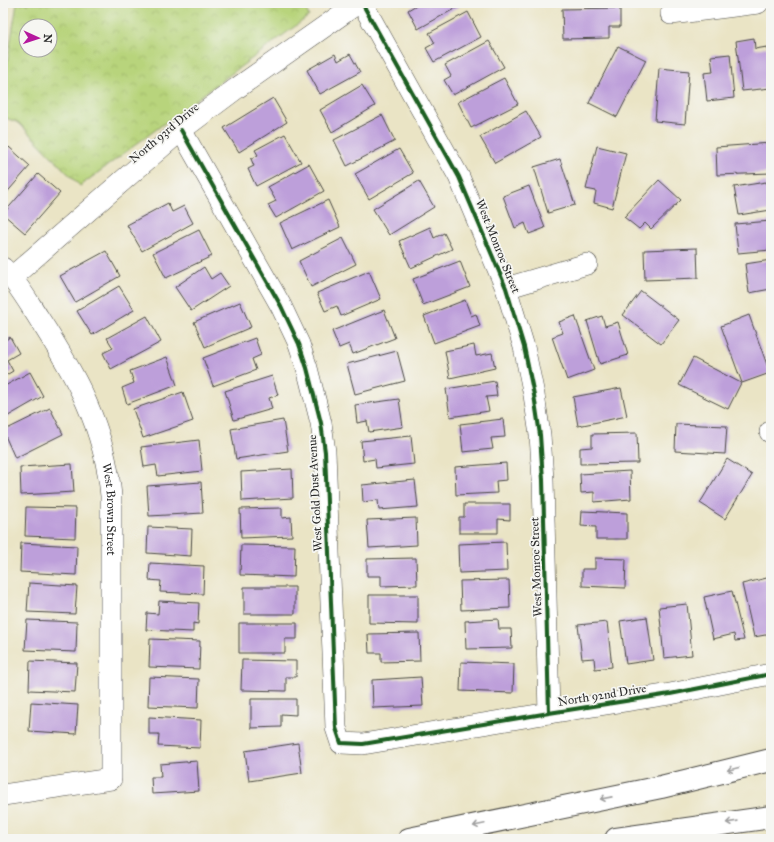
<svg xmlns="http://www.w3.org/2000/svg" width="774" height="842" font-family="'IM FELL Great Primer',serif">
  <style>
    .park { fill: url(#park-crowns); stroke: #728053; fill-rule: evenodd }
    .building { fill: #bd9fda }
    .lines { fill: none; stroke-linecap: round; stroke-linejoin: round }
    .minor-casing { stroke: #484742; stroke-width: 22 }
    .highway-casing { stroke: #484742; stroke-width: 24 }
    .minor { stroke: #fff; stroke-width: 21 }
    .highway { stroke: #fff; stroke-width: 22 }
    .cycleway-casing { stroke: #f6f6f2; stroke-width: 6 }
    .cycleway { stroke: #1b5e20; stroke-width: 4 }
    .oneway { stroke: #a0a0a0 }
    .labels { text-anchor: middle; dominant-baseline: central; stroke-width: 3.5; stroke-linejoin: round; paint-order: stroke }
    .street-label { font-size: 12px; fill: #2b2b2b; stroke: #f6f6f2 }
  </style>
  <defs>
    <pattern id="park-crowns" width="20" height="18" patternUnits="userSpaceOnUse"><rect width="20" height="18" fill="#b8d47b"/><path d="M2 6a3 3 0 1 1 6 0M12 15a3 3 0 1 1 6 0" fill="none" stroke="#9eb66a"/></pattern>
  </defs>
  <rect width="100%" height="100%" fill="#f6f6f2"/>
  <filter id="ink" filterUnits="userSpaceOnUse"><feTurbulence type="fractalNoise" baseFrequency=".025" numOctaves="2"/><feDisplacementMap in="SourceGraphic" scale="8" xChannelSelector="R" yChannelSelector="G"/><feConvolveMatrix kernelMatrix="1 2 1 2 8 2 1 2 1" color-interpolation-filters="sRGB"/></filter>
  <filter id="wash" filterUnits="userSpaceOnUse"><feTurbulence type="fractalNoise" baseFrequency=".012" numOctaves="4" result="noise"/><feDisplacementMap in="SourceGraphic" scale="16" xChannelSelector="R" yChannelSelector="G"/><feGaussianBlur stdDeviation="0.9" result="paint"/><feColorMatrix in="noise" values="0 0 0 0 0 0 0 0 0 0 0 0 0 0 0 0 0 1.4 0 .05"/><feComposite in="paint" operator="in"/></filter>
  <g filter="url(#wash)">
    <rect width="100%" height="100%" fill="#eae4c5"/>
    <path class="park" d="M17,3H303L309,16L80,186L19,123L3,117V88ZM26,26H50V50H26Z"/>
    <g id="blocks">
      <path class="building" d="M417,3H465L418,29L408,10L418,4Z
        M620,8V27H609V38L563,39L562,9Z
        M468,12L481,37L434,62L426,48L435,43L429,33Z
        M754,38L755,49L767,47L771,88L742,91L736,41Z
        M489,41L504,67L453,95L444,80L451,76L445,65Z
        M618,46L646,60L617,117L589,103Z
        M335,54L338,61L350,54L360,72L320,94L307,70Z
        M730,54L734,98L707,101L704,73L713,72L711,56Z
        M659,68L689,71L685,124L655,121Z
        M504,78L518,104L471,128L458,102Z
        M362,85L375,106L332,132L320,110Z
        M273,98L287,122L239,152L224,128Z
        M526,111L541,137L495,163L480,137Z
        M382,115L395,141L347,166L334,140Z
        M285,134L301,162L256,186L248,169L254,166L251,159L258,155L255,150Z
        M771,143V173L717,175L716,147Z
        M597,146L626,153L612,208L594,203L596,191L586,189Z
        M9,147L30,166L3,197V154Z
        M399,149L413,173L369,199L355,174Z
        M560,159L575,205L548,213L534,167Z
        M309,164L324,191L276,218L268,205L276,201L268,187Z
        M38,174L60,193L25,233L3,214Z
        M659,180L681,200L651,229L645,223L639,229L624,217Z
        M419,181L434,207L389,235L373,209Z
        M766,182L769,198L771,197V210L739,215L734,187Z
        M529,186L545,228L529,234L525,223L515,228L503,196Z
        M328,200L340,227L292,250L280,223Z
        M168,203L172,212L184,206L193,223L142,251L127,225Z
        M771,221V250L738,253L735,224Z
        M430,227L434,238L444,233L452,249L411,268L399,241Z
        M199,230L212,256L166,278L153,253Z
        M343,238L356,264L311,287L299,261Z
        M697,248L698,278L645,280L644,250Z
        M106,251L120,276L75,302L60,276Z
        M771,260V289L749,293L745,264Z
        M460,261L470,287L423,305L413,279Z
        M204,267L211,279L220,273L229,286L191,311L175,287Z
        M369,271L381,299L341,316L337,306L325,311L317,293Z
        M119,286L134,310L92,335L77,311Z
        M641,291L679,320L661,344L623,315Z
        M465,300L471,316L476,314L480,326L434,343L424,316Z
        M240,302L251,327L205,347L194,322Z
        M384,310L395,338L353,354L349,344L339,348L332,331Z
        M749,315L770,373L742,383L721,326Z
        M147,316L161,342L111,369L103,353L113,348L107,338Z
        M575,316L594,370L567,380L552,337L563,333L559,322Z
        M602,316L605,326L618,322L628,355L600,364L587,321Z
        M10,337L19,353L7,360L13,371L3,377V342Z
        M255,338L261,355L252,359L256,370L213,386L203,358Z
        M474,345L476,356L492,353L495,368L450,378L445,351Z
        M397,351L405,381L355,394L347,364Z
        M167,357L177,385L127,404L122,388L134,383L130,371Z
        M693,358L741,383L728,409L679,385Z
        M30,372L43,396L3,419V387Z
        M272,376L278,395L269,398L272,409L234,420L225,391Z
        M495,381L497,396L486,397L489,411L450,417L446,389Z
        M621,388L627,416L578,426L573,397Z
        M183,392L193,421L143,438L133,409Z
        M399,399L403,427L369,432L367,421L357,423L355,405Z
        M50,408L63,434L15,458L3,431Z
        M503,419L505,437L491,438L493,449L463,452L460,424Z
        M283,420L288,451L236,459L231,429Z
        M676,424L727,426L725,454L675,451Z
        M637,433L638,463L580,464V448L592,447V434Z
        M411,436L414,464L376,468L375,459L363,461L361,441Z
        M199,440L202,471L158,476L156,465L144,467L141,447Z
        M727,459L752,475L725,519L700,503Z
        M506,463L507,480L496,481L497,493L456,495L455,467Z
        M72,464L74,492L21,495L20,467Z
        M292,469L293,498L242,501L241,472Z
        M630,471L631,499L594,502V492L581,493L580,474Z
        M415,480L418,507L379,510L378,500L363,502L362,485Z
        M201,482L203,513L149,516L147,486Z
        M464,504H510V520L498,519V533H459V517H464Z
        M26,507L76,508L75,538L25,536Z
        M282,508V518L291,517L292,536L241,538L240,509Z
        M582,511L627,513V539H596V527L581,526Z
        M416,518L417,545L369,548L367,520Z
        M148,527L192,529L191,556L147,553Z
        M506,542L507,571L459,573L458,544Z
        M21,543L77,546L76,575L20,572Z
        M241,545L295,546L294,577L240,575Z
        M416,558L417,585L381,586V576H367V559Z
        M595,558L626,559L625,588L582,586V569H595Z
        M150,563L204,566L203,594L160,592L161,581L149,580Z
        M771,577V634L754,637L742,584Z
        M509,580L510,608L461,610L460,581Z
        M29,583L77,586L75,614L27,612Z
        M244,587H295V614H244Z
        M732,591L744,640L735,641L734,634L713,639L704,597Z
        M369,595H418V624L369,623Z
        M159,601L199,603L198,624L193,623V632L146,630L147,613L158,614Z
        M687,604L692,655L664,658L659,607Z
        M647,617L653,660L626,664L620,621Z
        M498,619L499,629H511L512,648L466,649L465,621Z
        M27,620L77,622L76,652L25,650Z
        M607,622L612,667L595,669L594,658L582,659L578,625Z
        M239,623H297V639H285V653H239Z
        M419,633L420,661L381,662V653H369L368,634Z
        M150,639L200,641L199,669L149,667Z
        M242,660L296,661V677H286V691L241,690Z
        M30,661L77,663L75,692L29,690Z
        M461,662L514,664L513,693L460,691Z
        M149,677L199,679L198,708L148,706Z
        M421,677L423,706L373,708L372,680Z
        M251,699H296V715L281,714V727L251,728Z
        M31,702L78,705L76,734L29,731Z
        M149,717L201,720L200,748L158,746L159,734H149Z
        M298,743L302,773L249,781L245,751Z
        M197,761L199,791L152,794L151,777H161L160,764Z"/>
    </g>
  </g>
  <g filter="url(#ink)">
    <use href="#blocks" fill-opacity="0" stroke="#484742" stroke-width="1"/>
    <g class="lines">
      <defs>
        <g id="minor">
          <path d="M362,3L459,177L506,288L524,347L534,395L540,435L543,480L549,713"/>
          <path d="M671,14L758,3"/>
          <path d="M181,130L281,306L299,344L307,368L321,423L325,452L336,728L341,743L363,744L549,713L670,694L771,674"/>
          <path id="s1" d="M3,268C17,282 27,300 38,317C75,374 105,427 111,496V779L3,795"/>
          <path d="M12,277L181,130L237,88L358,3"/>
          <path d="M506,288L587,264"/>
          <path d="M770,432H771"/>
        </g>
        <path id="highway" d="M409,839L661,787L771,760
          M616,839L771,817"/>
      </defs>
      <use href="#minor" class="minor-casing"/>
      <use href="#highway" class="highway-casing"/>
      <use href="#minor" class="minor"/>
      <use href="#highway" class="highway"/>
      <defs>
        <path id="cycleway" d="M362,3L459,177L506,288L524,347L534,395L540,435L543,480L549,713
          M181,130L281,306L299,344L307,368L321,423L325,452L336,728L341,743L363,744L549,713L670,694L771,674"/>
      </defs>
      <use href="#cycleway" class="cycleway-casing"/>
      <use href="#cycleway" class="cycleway"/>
    </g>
    <defs><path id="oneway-shaft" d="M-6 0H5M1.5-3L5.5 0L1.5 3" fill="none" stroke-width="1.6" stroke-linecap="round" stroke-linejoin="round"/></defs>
    <g class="oneway">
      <use href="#oneway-shaft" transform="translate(733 769) rotate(166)"/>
      <use href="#oneway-shaft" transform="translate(606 798) rotate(169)"/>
      <use href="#oneway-shaft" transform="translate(732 822) rotate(172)"/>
      <use href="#oneway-shaft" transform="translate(479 825) rotate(168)"/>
    </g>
  </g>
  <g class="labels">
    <g class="street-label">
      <text transform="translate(164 133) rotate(-40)">North 93rd Drive</text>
      <text transform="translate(498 246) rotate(68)">West Monroe Street</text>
      <text transform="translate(315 493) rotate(-93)">West Gold Dust Avenue</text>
      <text stroke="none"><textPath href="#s1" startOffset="269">West Brown Street</textPath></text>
      <text transform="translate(536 567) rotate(-92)">West Monroe Street</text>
      <text transform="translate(602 695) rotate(-9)">North 92nd Drive</text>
    </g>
  </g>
  <rect width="774" height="842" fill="none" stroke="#f6f6f2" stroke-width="16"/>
  <g transform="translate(38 38) rotate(93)"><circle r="19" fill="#f6f6f2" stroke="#a5a5a2"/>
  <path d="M0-3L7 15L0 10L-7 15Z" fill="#b5179e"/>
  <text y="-6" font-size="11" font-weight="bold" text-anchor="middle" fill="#2b2b2b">N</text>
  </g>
</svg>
